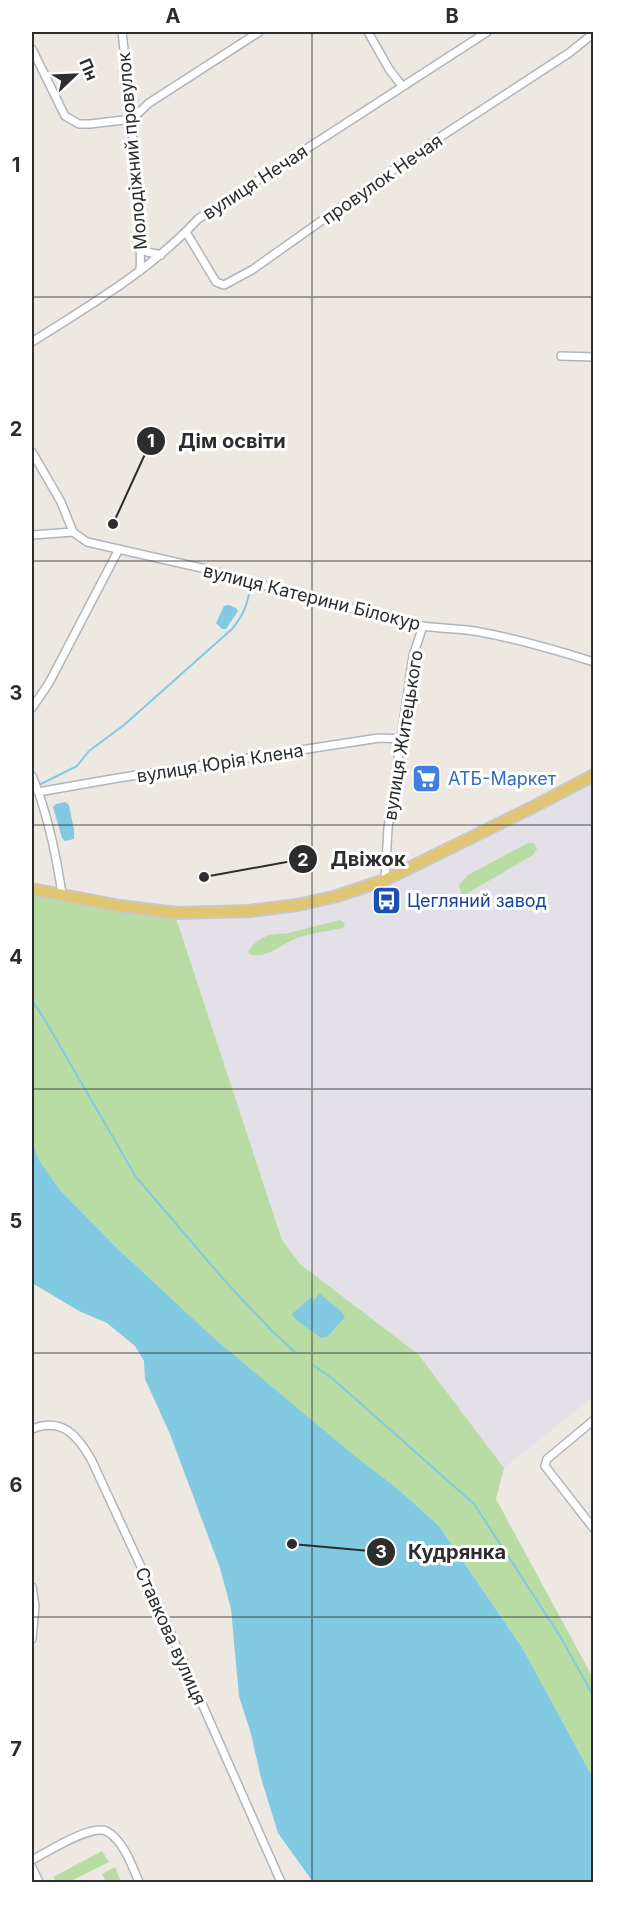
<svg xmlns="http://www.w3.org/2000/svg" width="625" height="1914" font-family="Inter,sans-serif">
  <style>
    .industrial { fill: #e3e1e7 }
    .green { fill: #b9dca5 }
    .water { fill: #82c9e2 }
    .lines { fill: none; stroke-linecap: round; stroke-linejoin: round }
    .stream { stroke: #82c9e2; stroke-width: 2 }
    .minor-casing { stroke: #b2b4bc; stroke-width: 10 }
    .primary-casing { stroke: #c8c8c8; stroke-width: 14 }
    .minor { stroke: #fff; stroke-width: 7 }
    .primary { stroke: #e1c672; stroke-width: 10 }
    .grid { fill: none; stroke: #2d2d2d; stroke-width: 1.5; stroke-opacity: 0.55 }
    .labels { text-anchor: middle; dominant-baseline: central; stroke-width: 6; stroke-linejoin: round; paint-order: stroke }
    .street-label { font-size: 18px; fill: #2d2d2d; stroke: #fff }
    .shop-label { font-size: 18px; fill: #366cbe; stroke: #fff; text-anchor: start }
    .transit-label { font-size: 18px; fill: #164399; stroke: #fff; text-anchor: start }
    .leader { fill: none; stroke: #2d2d2d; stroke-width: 2 }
    .callout-dot { fill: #2d2d2d; stroke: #fff; stroke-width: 2 }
    .mark-label { font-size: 18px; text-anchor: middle; font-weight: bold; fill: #fff }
    .callout-label { font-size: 20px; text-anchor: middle; font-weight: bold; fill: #2d2d2d; stroke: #fff; stroke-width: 6; stroke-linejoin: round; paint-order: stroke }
    .neatline { fill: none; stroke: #2d2d2d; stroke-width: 2 }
    .grid-label { font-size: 20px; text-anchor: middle; font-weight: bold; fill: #2d2d2d }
  </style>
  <rect width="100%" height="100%" fill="#ede8e2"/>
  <path class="industrial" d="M593,780V1397L504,1468L418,1354L300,1264L282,1240L176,918L338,901Z"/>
  <path class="green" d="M528,843H534L537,849L533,855L466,894H461L459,885L468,875Z
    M32,893L176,918L282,1240L300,1264L418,1354L504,1468L496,1499L593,1678V1778L523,1649L439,1526L398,1489L356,1458L215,1339L118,1249L59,1189L39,1160L32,1141Z
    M340,920L345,924L343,928C328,931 311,933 297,938C281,944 267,960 249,954L248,951C256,939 270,932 284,934Z
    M102,1851L109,1862L69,1882H56L53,1877Z
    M115,1867L121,1882H106L102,1874Z"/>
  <path class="water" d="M229,605L236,608L238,611L226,629H222L216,623L224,606Z
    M65,802L69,805L74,830V839L65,841L62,838L53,807L56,804Z
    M32,1141L39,1160L59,1189L118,1249L215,1339L356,1457L398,1489L439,1526L523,1649L593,1778V1882H313L278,1833L261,1778L251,1734L239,1696L231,1609L220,1568L170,1434L145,1379L144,1361L135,1346L107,1323L79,1311L32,1283Z
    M320,1293C327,1302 340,1307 345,1317L327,1337L321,1338L295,1319L292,1314L310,1298L314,1300Z"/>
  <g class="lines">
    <path class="stream" d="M41,784L77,766L89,751L124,725L232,629C241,618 246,609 249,594
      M32,1000L46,1022L136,1177L225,1281L273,1332L295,1352
      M313,1365L333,1379L474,1504L560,1636L594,1697"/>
    <defs>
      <path id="minor" d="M122,32C129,88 134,145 137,202C138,226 142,247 140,271
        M368,32L389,69L402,86
        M32,49L65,116L79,124H90L132,119L149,103L259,32
        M186,232L216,282L224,285L252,270L434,141L569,53L594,33
        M142,248L147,252L161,255
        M32,342C90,305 151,270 198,219L487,32
        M561,356L594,357
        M32,452L61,502L73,532
        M32,535L73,532L87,542L206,569L306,597L423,626C442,629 461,628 480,632C518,639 556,650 594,662
        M32,708L49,683L119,549
        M32,776C48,813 56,854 62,894
        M38,792L118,778L379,738L402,739
        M385,880L388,828L413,656L423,626
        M594,1420L547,1459L545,1466L594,1529
        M32,1429C62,1417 77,1435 91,1459L149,1584L281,1882
        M32,1587L35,1606L32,1639
        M32,1860C46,1853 93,1822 108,1832C124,1842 132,1866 139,1882
        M32,1867L39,1882"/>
      <path id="primary" d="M32,889L120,906L177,913L249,911L298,905L337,896L385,880L535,806L594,775"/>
    </defs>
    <use href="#minor" class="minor-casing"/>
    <use href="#primary" class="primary-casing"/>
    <use href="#minor" class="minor"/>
    <use href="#primary" class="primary"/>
  </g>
  <path class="grid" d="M312,32V1882M32,297H594M32,561H594M32,825H594M32,1089H594M32,1353H594M32,1617H594"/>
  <defs>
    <symbol id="supermarket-square" viewBox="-11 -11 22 22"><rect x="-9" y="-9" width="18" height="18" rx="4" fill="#3f7fe0" stroke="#fff"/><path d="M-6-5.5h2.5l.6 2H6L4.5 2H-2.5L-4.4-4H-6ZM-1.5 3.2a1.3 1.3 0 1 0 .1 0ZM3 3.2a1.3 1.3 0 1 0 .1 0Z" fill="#fff"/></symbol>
    <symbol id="bus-square" viewBox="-11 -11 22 22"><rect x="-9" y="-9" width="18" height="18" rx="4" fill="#1a4fb4" stroke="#fff"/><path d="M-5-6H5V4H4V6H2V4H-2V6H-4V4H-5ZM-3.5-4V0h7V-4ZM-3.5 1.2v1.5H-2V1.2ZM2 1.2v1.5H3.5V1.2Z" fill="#fff"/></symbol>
  </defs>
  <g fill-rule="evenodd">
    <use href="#supermarket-square" x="410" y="762" width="33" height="33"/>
    <use href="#bus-square" x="370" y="884" width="33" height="33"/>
  </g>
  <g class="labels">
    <g class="street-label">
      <text transform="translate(132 151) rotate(-95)">Молодіжний провулок</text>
      <text transform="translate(382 179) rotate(-35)">провулок Нечая</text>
      <text transform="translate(255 182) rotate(-33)">вулиця Нечая</text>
      <text transform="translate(312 597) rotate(14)">вулиця Катерини Білокур</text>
      <text transform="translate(403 735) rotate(-81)">вулиця Житецького</text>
      <text transform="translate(220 763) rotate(-9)">вулиця Юрія Клена</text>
      <text transform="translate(171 1636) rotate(66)">Ставкова вулиця</text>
    </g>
    <g class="shop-label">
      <text x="448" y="778">АТБ-Маркет</text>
    </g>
    <g class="transit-label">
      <text x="407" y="900">Цегляний завод</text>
    </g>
  </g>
  <path class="leader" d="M113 524L151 441M204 877L303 859M292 1544L381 1552"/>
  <g class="callout-dot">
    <circle cx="113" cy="524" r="6"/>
    <circle cx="204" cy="877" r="6"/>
    <circle cx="292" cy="1544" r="6"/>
    <circle cx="151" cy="441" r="15"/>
    <circle cx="303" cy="859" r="15"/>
    <circle cx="381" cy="1552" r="15"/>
  </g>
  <g class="mark-label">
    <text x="151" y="447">1</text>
    <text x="303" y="866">2</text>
    <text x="381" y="1558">3</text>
  </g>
  <g class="callout-label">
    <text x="232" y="448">Дім освіти</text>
    <text x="368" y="866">Двіжок</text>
    <text x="457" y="1559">Кудрянка</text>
  </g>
  <rect width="625" height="1914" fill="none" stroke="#ffffff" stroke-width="66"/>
  <g transform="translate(75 75) rotate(67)" stroke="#ffffff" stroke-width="4.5" paint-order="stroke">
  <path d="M0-4.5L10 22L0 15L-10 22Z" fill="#2d2d2d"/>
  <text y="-9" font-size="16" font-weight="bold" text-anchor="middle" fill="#2d2d2d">Пн</text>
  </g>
  <rect x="33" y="33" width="559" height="1848" class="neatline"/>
  <g class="grid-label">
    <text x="173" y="23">A</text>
    <text x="452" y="23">B</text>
    <text x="16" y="172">1</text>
    <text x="16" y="436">2</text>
    <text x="16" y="700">3</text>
    <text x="16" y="964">4</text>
    <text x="16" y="1228">5</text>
    <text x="16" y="1492">6</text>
    <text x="16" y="1756">7</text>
  </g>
</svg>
